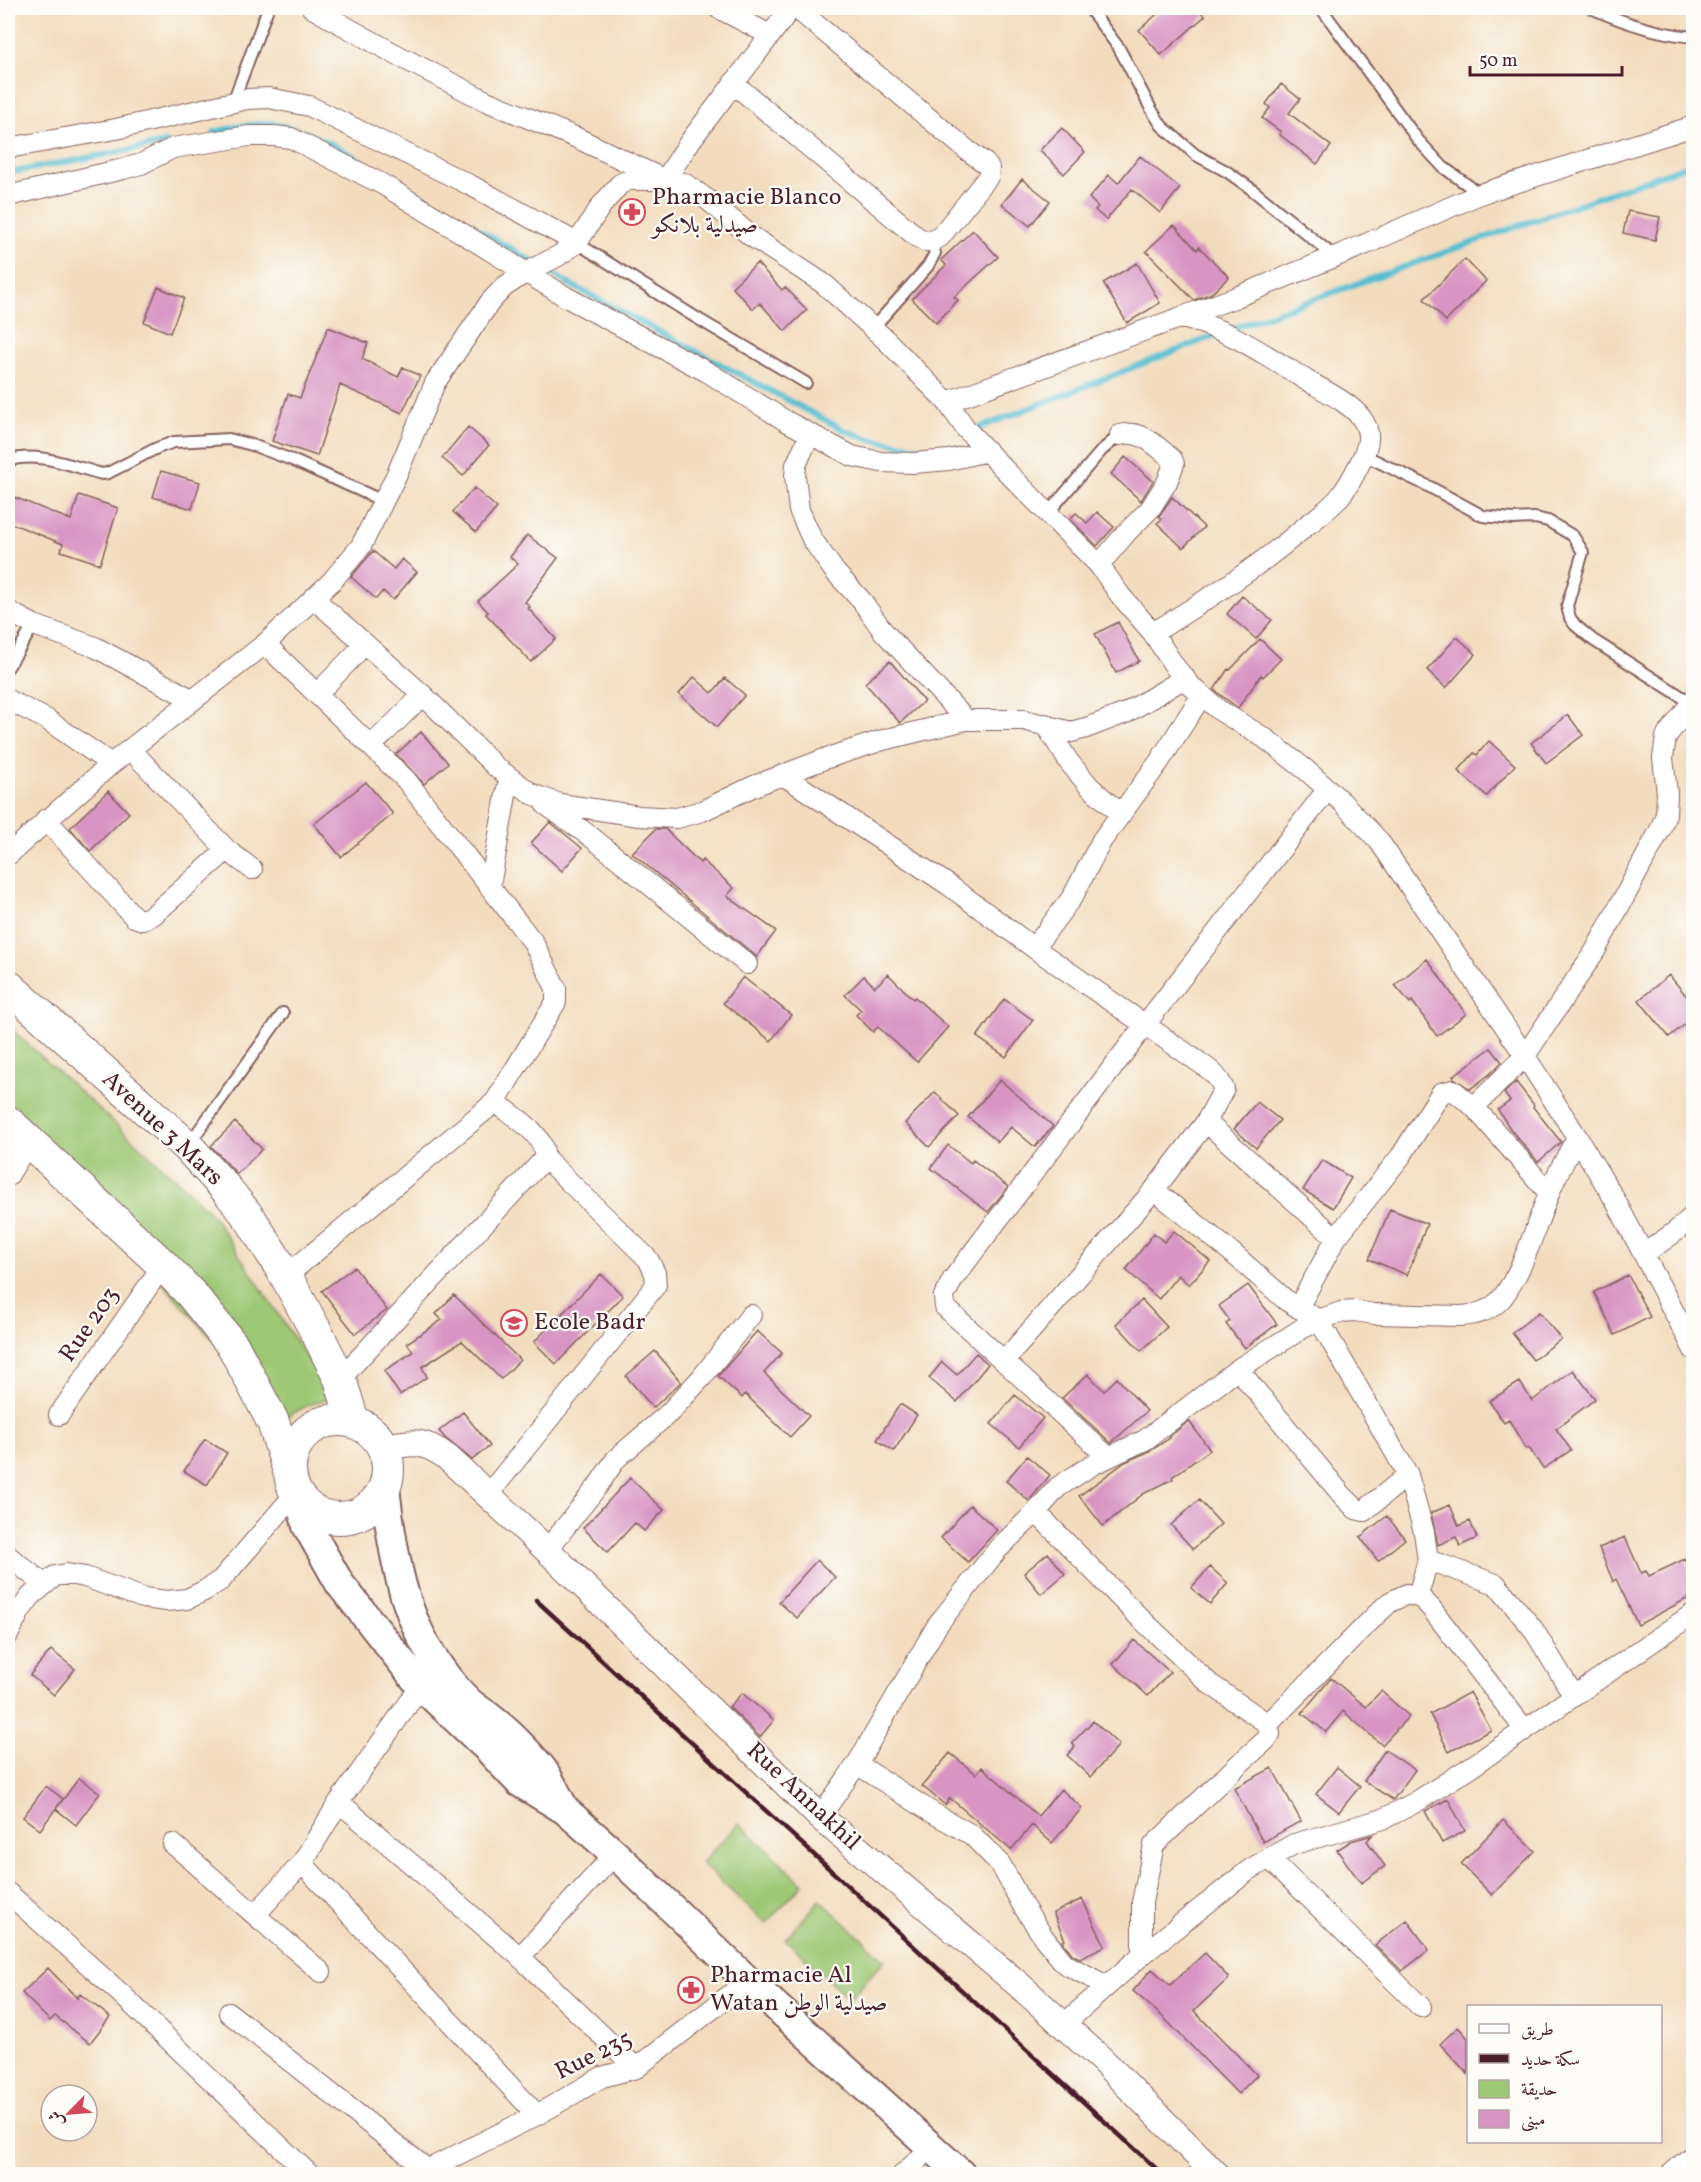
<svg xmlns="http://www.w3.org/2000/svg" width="1701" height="2182" font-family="Vollkorn,Amiri,serif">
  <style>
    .green { fill: #9dc774; stroke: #747350; stroke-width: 1.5 }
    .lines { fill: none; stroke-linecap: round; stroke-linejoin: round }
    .stream { stroke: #54bdd0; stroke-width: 6 }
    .building { fill: #d895c4 }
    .service-casing { stroke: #85615e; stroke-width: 14 }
    .minor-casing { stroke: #85615e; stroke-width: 22 }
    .tertiary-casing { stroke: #85615e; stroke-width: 28 }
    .secondary-casing { stroke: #85615e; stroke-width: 32 }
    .primary-casing { stroke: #85615e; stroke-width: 34 }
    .service { stroke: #fff; stroke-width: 10 }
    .minor { stroke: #fff; stroke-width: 20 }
    .tertiary { stroke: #fff; stroke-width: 26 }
    .secondary { stroke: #fff; stroke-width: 28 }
    .primary { stroke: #fff; stroke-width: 32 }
    .rail { stroke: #4a1f2b; stroke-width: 4.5 }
    .labels { text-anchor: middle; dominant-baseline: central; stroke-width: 4.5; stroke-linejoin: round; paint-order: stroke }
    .poi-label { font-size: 24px; fill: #4a1f2b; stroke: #fdfcf7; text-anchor: start }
    .street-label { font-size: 24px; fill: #4a1f2b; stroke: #fdfcf7 }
  </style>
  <rect width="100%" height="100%" fill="#fdfcf7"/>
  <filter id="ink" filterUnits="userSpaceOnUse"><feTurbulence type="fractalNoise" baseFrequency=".0167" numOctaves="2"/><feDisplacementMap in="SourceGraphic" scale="12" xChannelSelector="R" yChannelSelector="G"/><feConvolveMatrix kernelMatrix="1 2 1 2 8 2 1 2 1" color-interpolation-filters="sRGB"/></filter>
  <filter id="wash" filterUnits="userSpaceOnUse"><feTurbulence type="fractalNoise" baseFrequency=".008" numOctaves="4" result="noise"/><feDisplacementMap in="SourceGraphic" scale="24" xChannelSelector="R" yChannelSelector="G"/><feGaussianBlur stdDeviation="1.35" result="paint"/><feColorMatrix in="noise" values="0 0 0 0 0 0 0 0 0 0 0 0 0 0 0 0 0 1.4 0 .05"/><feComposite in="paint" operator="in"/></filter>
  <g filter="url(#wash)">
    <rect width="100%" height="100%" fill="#f3dcbe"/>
    <path class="green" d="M8,1026L194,1196L214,1217L333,1397L309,1405L283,1418L8,1110Z
      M739,1823L803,1884L766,1924L701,1863Z
      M820,1900L885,1960L849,1999L785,1939Z"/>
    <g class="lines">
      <path class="stream" d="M214,132L242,126L269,123L295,129L330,143L453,214L573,286L846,431L874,440L934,450
        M8,173L166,143
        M1228,330L1694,163
        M971,431L1216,335"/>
    </g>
    <g id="blocks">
      <path class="building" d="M1164,8H1197L1205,16L1161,55L1139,30Z
        M1281,84L1300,99L1289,113L1331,146L1317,164L1279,134L1281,132L1262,118L1270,108L1266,104Z
        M1062,128L1085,152L1064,174L1040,150Z
        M1140,156L1180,188L1160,213L1132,189L1106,220L1095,210L1098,207L1089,198L1109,175L1118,183Z
        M1022,179L1050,201L1030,226L1002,204Z
        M1628,211L1660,217L1655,240L1623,233Z
        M1174,225L1197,250L1199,247L1229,277L1212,293L1194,300L1146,251Z
        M973,230L998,257L954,297L958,300L936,323L912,299L946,265L941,260Z
        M1465,259L1486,281L1446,321L1424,299Z
        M757,263L782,290L785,287L807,310L785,331L760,303L753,309L732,287Z
        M1137,263L1160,303L1127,323L1103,283Z
        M158,287L184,298L170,333L144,322Z
        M328,327L368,343L362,359L398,377L403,367L420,376L402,413L340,385L317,456L272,441L288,394L300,398Z
        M468,427L489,445L463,476L442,458Z
        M1125,457L1153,481L1141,501L1111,474Z
        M161,471L200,482L192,509L153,497Z
        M474,488L497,508L476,532L453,512Z
        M79,495L118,508L100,564L61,551L63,544L8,522V513L14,497L71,520Z
        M1172,497L1204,527L1183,548L1157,523L1162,519L1159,516Z
        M1097,512L1114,527L1097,546L1070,519L1076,513L1087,523Z
        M527,535L558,558L525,602L530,607L528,608L556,639L531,662L486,614L488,612L478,601L518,564L510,557Z
        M373,551L394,569L402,559L417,572L393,600L383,591L376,599L351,577Z
        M1242,596L1272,620L1256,639L1227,614Z
        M1118,622L1139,661L1116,673L1095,634Z
        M1457,637L1476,654L1446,688L1427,670Z
        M1260,639L1281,659L1263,677L1261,675L1238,708L1214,690L1228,669L1230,670Z
        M890,661L924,701L900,723L865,683Z
        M694,677L712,693L725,678L745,695L717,727L679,694Z
        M1568,715L1583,735L1546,763L1531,743Z
        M421,732L448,763L424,784L396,754Z
        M1489,741L1515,765L1487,796L1458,771L1474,753L1477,755Z
        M366,782L393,814L341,857L314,824Z
        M108,791L129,813L90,851L70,828Z
        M550,822L582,848L562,871L531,843Z
        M656,829H665L700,863L702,860L734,888L727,896L776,931L757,957L632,853Z
        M1427,959L1466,1014L1437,1036L1412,1001L1410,1003L1395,985Z
        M888,974L913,999L915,997L948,1027L917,1062L878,1027L873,1032L856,1015L861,1010L845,995L864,976L875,987Z
        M1669,975L1694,1005V1017L1669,1037L1639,1000Z
        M743,977L791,1015L771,1041L723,1003Z
        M1004,999L1033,1020L1006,1057L977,1037Z
        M1491,1048L1502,1062L1490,1074L1470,1089L1454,1078L1453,1076Z
        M1000,1080L1053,1126L1035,1147L1011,1127L998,1142L968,1117Z
        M1516,1082L1534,1105L1533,1107L1561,1142L1538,1162L1511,1130L1498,1110L1510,1101L1504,1093Z
        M935,1092L959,1116L929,1147L905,1123Z
        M1257,1102L1280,1120L1256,1148L1234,1129Z
        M235,1122L262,1149L237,1174L211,1146Z
        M948,1145L971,1163L973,1160L1008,1187L988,1212L931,1168Z
        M1322,1160L1351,1178L1333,1208L1303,1190Z
        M1390,1209L1427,1224L1407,1275L1369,1259Z
        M1174,1231L1210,1261L1189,1285L1178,1275L1159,1299L1126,1270L1154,1233L1164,1242Z
        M354,1267L387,1310L355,1334L322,1291Z
        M601,1274L623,1296L556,1364L534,1342Z
        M1628,1275L1650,1317L1615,1335L1594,1292Z
        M1248,1285L1277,1324L1245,1348L1226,1324L1230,1321L1219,1306Z
        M454,1295L520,1360L501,1379L462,1341L422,1367L427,1377L400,1395L384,1371L413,1352L407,1343L442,1320L436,1314Z
        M1142,1300L1167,1327L1141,1351L1116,1324Z
        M1539,1312L1561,1339L1533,1360L1512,1333Z
        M757,1331L782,1353L764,1373L809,1416L790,1437L745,1394L742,1398L718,1376Z
        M655,1351L681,1382L653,1408L626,1376Z
        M976,1353L988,1364L957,1402L929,1378L942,1362L957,1375Z
        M1573,1370L1595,1399L1556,1429L1571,1450L1543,1469L1529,1448L1526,1449L1509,1420L1504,1423L1489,1401L1520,1382L1532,1401Z
        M1088,1374L1104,1391L1117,1378L1147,1411L1111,1443L1062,1398Z
        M1015,1395L1043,1418L1019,1447L991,1424Z
        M900,1404L917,1415L894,1451L877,1440Z
        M463,1412L490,1446L472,1460L445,1438L439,1431Z
        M1189,1421L1210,1450L1172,1477L1173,1479L1143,1494L1103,1526L1079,1496L1125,1462L1150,1451L1170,1438L1169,1437Z
        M205,1439L227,1453L207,1485L184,1471Z
        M1027,1456L1050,1475L1029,1501L1006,1481Z
        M630,1478L664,1510L644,1531L635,1523L608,1552L583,1528Z
        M1199,1500L1221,1524L1193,1549L1171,1525Z
        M970,1505L997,1530L968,1562L941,1538Z
        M1450,1505L1459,1526L1470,1521L1477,1538L1460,1546L1456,1537L1438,1545L1431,1513Z
        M1387,1516L1405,1539L1378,1561L1360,1537Z
        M1625,1537L1641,1573L1646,1571L1649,1576L1685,1559L1694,1577V1595L1638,1625L1616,1579L1613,1581L1599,1548Z
        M1048,1553L1065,1574L1041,1594L1024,1573Z
        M817,1560L835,1577L797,1618L779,1602Z
        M1210,1567L1228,1583L1210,1604L1191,1588Z
        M1134,1640L1170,1672L1148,1696L1113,1664Z
        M51,1650L75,1669L54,1695L30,1675Z
        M1331,1678L1366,1707L1381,1691L1409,1716L1382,1745L1343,1711L1326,1732L1302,1713Z
        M1470,1692L1491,1730L1449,1752L1430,1714Z
        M742,1693L774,1720L760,1737L729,1707Z
        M1093,1721L1119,1745L1090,1777L1067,1755L1075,1747L1072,1743Z
        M1385,1750L1415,1770L1393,1800L1364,1781Z
        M950,1753L976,1774L982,1767L1038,1816L1061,1789L1082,1808L1052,1843L1032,1825L1011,1850L950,1798L945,1805L922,1786Z
        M1337,1767L1360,1786L1339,1812L1316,1794Z
        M1272,1768L1301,1821L1263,1842L1234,1788Z
        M79,1778L100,1793L76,1825L56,1809Z
        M46,1786L63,1799L40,1830L23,1817Z
        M1448,1799L1465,1831L1442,1843L1425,1811Z
        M1503,1820L1535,1851L1492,1895L1461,1864Z
        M1372,1835L1367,1841L1385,1866L1361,1883L1337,1850L1351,1841Z
        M1082,1899L1105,1946L1080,1958L1073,1955L1062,1941L1065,1940L1053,1913Z
        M1407,1920L1429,1950L1402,1971L1375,1945Z
        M1205,1953L1229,1978L1194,2011L1257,2075L1238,2094L1164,2018L1133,1991L1152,1969L1170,1985Z
        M48,1968L77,1998L80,1994L110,2017L90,2043L55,2016L50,2021L22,1993Z
        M1458,2027L1468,2038V2074L1440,2044Z"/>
    </g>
  </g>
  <g filter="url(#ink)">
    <use href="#blocks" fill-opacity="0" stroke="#85615e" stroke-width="1.5"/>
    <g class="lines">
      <defs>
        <path id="service" d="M1089,8L1119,48L1151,109L1162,126L1196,155L1226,171L1250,188L1335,257
          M1321,8L1418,140L1443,167L1480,194
          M1591,8C1624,23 1658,34 1694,37
          M233,102L268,8
          M577,243L695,317L806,383
          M873,328L928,266L935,253L931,241
          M1364,455L1428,486L1483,516L1513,519L1535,518L1548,521L1573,536L1583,552L1567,606L1570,618L1575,625L1593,640L1690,702
          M8,461C36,450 74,467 102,474L108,473L157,448L174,442L229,439L252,445L292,460L383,501
          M1048,513L1102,450L1120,435
          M8,667L34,625
          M189,1144L283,1013"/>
        <path id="minor" d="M312,8L395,54L486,101L575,137L665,180L684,183L708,200L751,236L824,284L886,340L947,402L966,429L1001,466L1099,565L1120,595L1153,633L1175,667L1190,685L1219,710L1266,739L1306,770L1342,802L1379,841L1525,1056L1577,1137L1615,1200L1694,1350
          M718,8L770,35
          M733,83L917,237L925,241H931L940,237L988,177L989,168L985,163L967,150L796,8
          M8,148L116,129L247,99L269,98L309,106L472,186L577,243
          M8,196L123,169L141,164L173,148L249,136H274L291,138L382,184L566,297L709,373L786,421L852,456L881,462L913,463L949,460L987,451
          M947,402L1234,298L1366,244L1480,194L1694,126
          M810,434L796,465L795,476L799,510L812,539L835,572L862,601L883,631L966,720
          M1099,565L1127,532L1150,509L1167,482L1174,464L1172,459C1156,446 1142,429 1120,435
          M313,598L423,695L496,767L532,794L560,804L639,816L677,818L702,811L754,786L827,758L883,740L966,720H1024L1071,732L1086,728L1126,713L1185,678
          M8,611L34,625L95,647L193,700
          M1153,633C1206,600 1259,567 1306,526C1316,518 1328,510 1337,500C1348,488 1354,475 1361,461C1367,448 1372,436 1364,422C1355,405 1323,390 1306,380C1269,357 1223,325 1180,318
          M265,644L406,780L533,942L556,988V1002L495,1102L286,1276
          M317,694L365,644
          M8,700L46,719L111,764
          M1045,724L1069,762L1090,787L1121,814
          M371,746L423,695
          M130,749L227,850L252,869
          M783,775L947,884L1034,948L1203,1065C1213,1072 1219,1078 1224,1089L1206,1122L1154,1190L1005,1360
          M545,804L590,836L747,964
          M46,819L134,917L143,920L153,915L227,850
          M8,855L111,764L265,644L332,581L361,546L396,476L435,383L490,302L504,287L525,273L558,256L577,243L601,206L620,184L629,180H665L691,140L791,8
          M490,886L509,778
          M1034,948L1073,896L1102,840L1159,762L1202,695
          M1474,1107L1525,1056L1595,951L1628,890L1660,830L1666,814L1667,793L1663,758L1666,737L1694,699
          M1206,1122L1336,1238
          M8,1176L29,1142
          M1154,1190L1230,1251L1287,1301L1319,1320L1408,1475L1424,1532L1428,1560L1418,1596
          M1644,1254L1675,1232L1694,1215
          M1298,1308L1336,1238L1401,1156L1441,1093L1453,1090L1474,1107L1549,1193
          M1238,1369L1342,1495L1356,1509L1364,1511L1408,1475
          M340,1379L545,1158C544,1132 514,1117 495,1102
          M59,1415L163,1265
          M1108,1457L945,1307L944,1296L953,1279L1144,1026L1328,789
          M488,1495L656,1285L655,1273L648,1259L545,1158
          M1036,1512L1137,1615L1210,1684L1268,1724L1270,1734L1266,1740L1239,1764L1154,1845L1142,1902V1955
          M547,1550L597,1487L616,1459L669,1413L702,1377L751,1315
          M8,1556L44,1584
          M1428,1560L1496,1584L1533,1629L1574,1696
          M8,1635L20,1611L31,1596L55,1576L67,1574L85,1577L143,1598L167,1601L187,1599L204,1591L221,1580L296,1493
          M1268,1724L1379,1612L1390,1602L1407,1594L1421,1598L1431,1608L1525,1730
          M857,1764L933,1813L972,1835L1001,1865L1023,1906L1044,1938L1065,1964L1107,1986
          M339,1802L520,1957L636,2068
          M820,1817L857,1764L938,1624L998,1549L1036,1512L1058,1487L1092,1465L1145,1440L1238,1369L1303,1328L1324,1318L1341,1312L1355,1311L1374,1314L1461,1316C1477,1315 1491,1311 1502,1298C1524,1269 1534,1230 1548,1196C1555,1176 1567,1157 1577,1137
          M173,1844L321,1972
          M1269,1858L1421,2007
          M302,1863L537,2115
          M8,1893L119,1992L309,2174
          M256,1914L302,1863L339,1802L428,1676
          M520,1957L615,1854
          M229,2013L428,2170
          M1063,2025L1142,1955L1249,1870L1294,1844L1383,1819L1416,1802L1477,1763L1694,1613
          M419,2174L537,2115L602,2077L636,2068L748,1981
          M903,2174L931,2148
          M1671,2174L1694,2154"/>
        <path id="tertiary" d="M384,1447C413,1442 423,1439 448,1458L547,1550L820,1817L1018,1984L1101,2059L1216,2174"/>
        <path id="secondary" d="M385,1487C394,1569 407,1640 467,1700C475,1708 485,1713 493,1720C509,1732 525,1749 539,1765C549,1776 556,1794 564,1808
          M300,1500L307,1526L340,1584L420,1685L486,1747L519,1782L565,1810L615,1854L748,1981L961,2174"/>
        <path id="primary" d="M8,986L187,1146L228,1191L251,1220L286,1276L318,1335L340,1379L353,1421
          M8,1122L163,1265L192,1295L233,1346L273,1422L289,1471
          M290 1469a49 49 0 1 1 98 0a49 49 0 1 1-98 0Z"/>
      </defs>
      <use href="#service" class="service-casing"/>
      <use href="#minor" class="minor-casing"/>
      <use href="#tertiary" class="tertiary-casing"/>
      <use href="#secondary" class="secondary-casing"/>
      <use href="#primary" class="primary-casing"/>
      <use href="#service" class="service"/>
      <use href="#minor" class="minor"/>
      <use href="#tertiary" class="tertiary"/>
      <use href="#secondary" class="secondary"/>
      <use href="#primary" class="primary"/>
      <path class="rail" d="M536,1600L1162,2174"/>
    </g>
  </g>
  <defs>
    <symbol id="pharmacy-ring" viewBox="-11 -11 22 22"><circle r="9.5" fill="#fdfcf7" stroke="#d1495b" stroke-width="1.5"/><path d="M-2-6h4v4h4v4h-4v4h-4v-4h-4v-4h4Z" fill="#d1495b"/></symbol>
    <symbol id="school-ring" viewBox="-11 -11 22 22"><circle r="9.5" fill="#fdfcf7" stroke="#d1495b" stroke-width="1.5"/><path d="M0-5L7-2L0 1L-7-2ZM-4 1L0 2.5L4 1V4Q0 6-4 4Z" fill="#d1495b"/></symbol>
  </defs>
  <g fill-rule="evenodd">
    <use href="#pharmacy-ring" x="617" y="197" width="30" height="30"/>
    <use href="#school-ring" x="499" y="1308" width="30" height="30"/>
    <use href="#pharmacy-ring" x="676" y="1975" width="30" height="30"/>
  </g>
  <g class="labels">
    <g class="poi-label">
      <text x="652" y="198">Pharmacie Blanco<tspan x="652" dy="28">صيدلية بلانكو</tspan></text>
      <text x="534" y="1323">Ecole Badr</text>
      <text x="710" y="1976">Pharmacie Al<tspan x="710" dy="28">Watan صيدلية الوطن</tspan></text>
    </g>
    <g class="street-label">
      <text transform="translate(162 1129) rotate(43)">Avenue 3 Mars</text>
      <text transform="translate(90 1325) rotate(-55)">Rue 203</text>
      <text transform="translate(803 1797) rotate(43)">Rue Annakhil</text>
      <text transform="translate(594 2056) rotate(-26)">Rue 235</text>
    </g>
  </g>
  <rect width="1701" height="2182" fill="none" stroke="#fdfcf7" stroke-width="30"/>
  <rect x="1467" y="2005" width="195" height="138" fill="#fdfcf7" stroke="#b5a4a5" stroke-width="1.5"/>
  <rect x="1479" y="2024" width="30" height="9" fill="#ffffff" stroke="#b5a4a5" stroke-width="1.5"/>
  <text x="1521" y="2035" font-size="18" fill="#4a1f2b">طريق</text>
  <rect x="1479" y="2054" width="30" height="9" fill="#4a1f2b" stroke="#b5a4a5" stroke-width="1.5"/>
  <text x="1521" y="2065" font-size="18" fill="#4a1f2b">سكة حديد</text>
  <rect x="1479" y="2080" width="30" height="18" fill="#9dc774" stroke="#b5a4a5" stroke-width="1.5"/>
  <text x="1521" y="2095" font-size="18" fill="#4a1f2b">حديقة</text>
  <rect x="1479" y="2110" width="30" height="18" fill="#d895c4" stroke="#b5a4a5" stroke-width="1.5"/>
  <text x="1521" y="2125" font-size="18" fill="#4a1f2b">مبنى</text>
  <g transform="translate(69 2113) rotate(245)"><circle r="28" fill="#fdfcf7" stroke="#b5a4a5" stroke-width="1.5"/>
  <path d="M0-4.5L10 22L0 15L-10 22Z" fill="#d1495b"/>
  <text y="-9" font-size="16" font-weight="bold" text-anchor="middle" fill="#4a1f2b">ش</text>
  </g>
  <path d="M1470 66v9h152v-9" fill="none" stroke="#4a1f2b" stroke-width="3"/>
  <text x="1479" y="66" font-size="18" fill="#4a1f2b" stroke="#fdfcf7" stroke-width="4.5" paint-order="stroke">50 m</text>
</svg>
